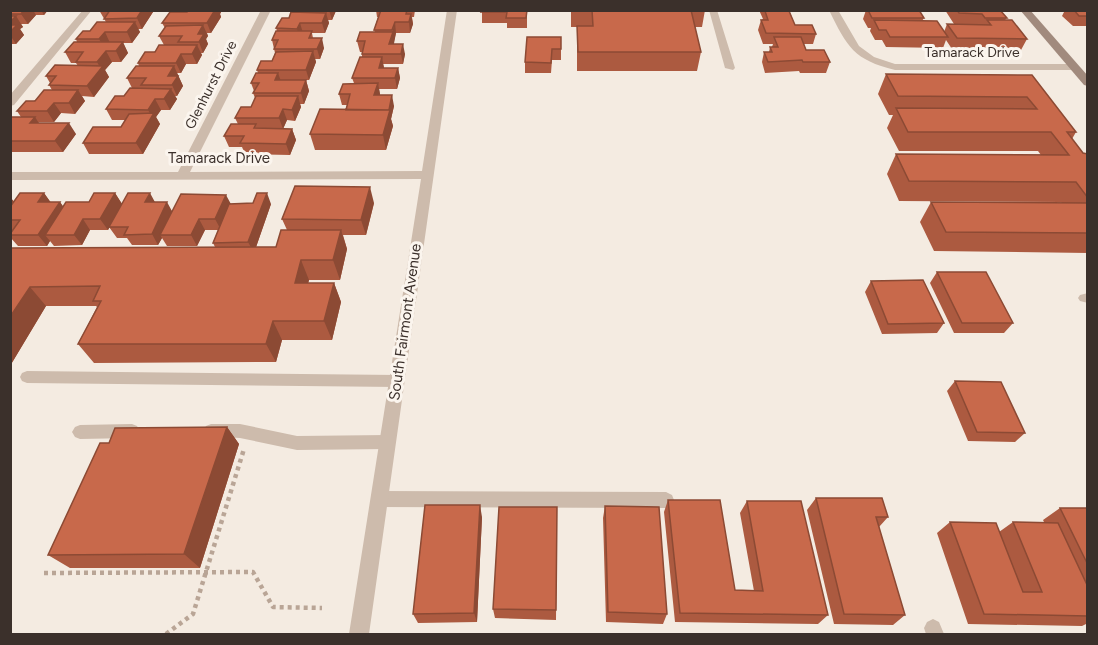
<svg xmlns="http://www.w3.org/2000/svg" width="1098" height="645" font-family="Figtree,sans-serif">
  <style>
    .lines { fill: none; stroke-linecap: round; stroke-linejoin: round }
    .path { stroke: #b9a596; stroke-width: 4.5; stroke-dasharray: 4 4; stroke-linecap: butt }
    .lane { fill: #cdbbac; fill-rule: evenodd }
    .street { fill: #cdbbac; fill-rule: evenodd }
    .secondary { fill: #a18a7d; fill-rule: evenodd }
    .wall { fill: #ac5a40 }
    .shaded-wall { fill: #8c4a34 }
    .building { fill: #c8694b; stroke: #8c4a34; stroke-width: 1.5 }
    .labels { text-anchor: middle; dominant-baseline: central; stroke-width: 6; stroke-linejoin: round; paint-order: stroke }
    .far-street-label { font-size: 14px; fill: #3b302b; stroke: #fbf5ee }
    .street-label { font-size: 15px; fill: #3b302b; stroke: #fbf5ee }
  </style>
  <rect width="100%" height="100%" fill="#f4ebe1"/>
  <g class="lines">
    <path class="path" d="M44,573L253,572L273,607L322,608
      M166,634L193,614L244,449"/>
    <path class="lane" d="M709,10H717L735,68L733,70L725,68Z
      M1088,293V303L1080,301L1078,298L1080,295Z
      M27,371L397,375L402,377L404,381L402,385L397,387L27,383L22,381L20,377L22,373Z
      M132,424L137,426L140,431L137,436L132,438L80,439L75,437L72,432L75,427L80,425Z
      M211,424H240L297,436L387,435L392,437L395,442L392,447L387,449L297,450L240,438L206,436L203,431L206,426Z
      M379,491L666,492L672,495L674,500L672,505L666,508L379,507L373,504L371,499L373,494Z
      M933,619L939,622L944,634H926L924,628L927,622Z"/>
    <path class="street" d="M83,10H92L14,105L10,106V95Z
      M261,10H271L190,172L422,171L447,10H457L369,634H349L421,179L10,180V172H178Z
      M829,10H838L859,46L874,57L895,64H1073L1078,67L1073,70H895C854,60 847,47 829,10Z"/>
    <path class="secondary" d="M1020,10H1030L1088,76V86L1084,85Z"/>
  </g>
  <path class="wall" d="M10,10H48L44,15H36L28,24H21L23,27L20,29L24,35L16,44H10Z
    M99,10H152L153,12L142,29H138L140,32L132,43H123L128,53L121,62H112L105,70L109,77L94,97L82,96L85,101L75,114L61,113L54,122H38L39,123L76,134L63,152H10V117H21L17,111L52,90L49,85L50,83L46,76L78,66L76,63H71L65,52L77,42L76,39L106,22Z
    M183,10H222L220,14L221,17L211,33H207L208,36L206,39L208,44L203,53H201L202,55L197,64H186L181,73H177L183,86L177,96H175L177,99L170,110H161L156,117L160,124L143,154H89L83,143L121,127L125,120H112L106,109L124,96L132,88L127,78L139,66L138,63L164,45L159,36L165,28L162,23L184,12Z
    M292,10H336L332,20H328L329,23L325,33H312L313,38L324,48L320,59H315L316,62L309,80H302H306L309,91L304,104H300L301,107L295,121L287,120L283,129H292L296,140L290,155L245,154L242,147H229L224,136L238,124L235,118L251,107L255,98L253,93L254,91L251,83L258,73L257,70L272,61L275,53L272,40L277,31L276,28L289,18L292,12Z
    M376,10H415L414,17H412L413,24L410,33H396L394,41V44L405,54L403,64H383L384,68H398L400,78L397,89H379L380,95L394,106L391,119L393,126L386,150H315L310,134L346,110L347,105H342L339,94L354,83L352,78L362,57V52H360L357,41L375,32L374,30L378,17H377Z
    M482,10H527V28H507V23H482Z
    M571,10H705L702,27H695L701,52L697,71H577V27H571Z
    M759,10H789L795,25L816,34L813,44H804L806,50L830,62L826,73H800L799,71L765,73L762,62L764,52H769L770,47H772L773,44H763L758,30L761,20L763,19Z
    M866,10H919L924,18L922,21L944,32L947,24L977,25L954,24L945,10H1000L1007,18L1005,20L1027,39L1021,50L952,49L946,40L943,48L886,47L882,40H875L870,31L871,28H868L863,19Z
    M1065,10H1088V28L1086,26H1073L1062,16Z
    M561,37V60H552L551,73H525V62Z
    M886,74L1032,75L1076,132L1072,139L1083,153L1088,154V253L934,251L920,222L931,202L1062,203L1061,202L899,201L887,174L896,154L1041,155L1038,151H899L887,128L893,115H889L878,94Z
    M44,193L50,202H60L63,207L89,202L115,193L122,204L108,230H90L82,245L54,246L50,241L47,246H18L10,237V234L13,231H10V197L14,202Z
    M155,202L172,211L231,204H271L256,247H276L287,230L282,219L374,203L366,235H343L347,249L340,280H309L308,283H334L341,302L332,340H282L276,362L94,363L78,344L97,307L96,306H46L10,366V248L215,247L213,243L218,230H205L197,246H167L162,238L158,245H132L127,238H117L109,227Z
    M937,272L1013,323L1004,333H954L930,283Z
    M871,281L944,323L937,333L882,334L865,292Z
    M955,381L1025,433L1015,442L968,441L947,391Z
    M227,427L239,444L200,568H70L48,555L109,443Z
    M816,498L888,517L879,527L905,615L893,625L834,624L807,510Z
    M668,500L735,590L754,591L740,513L747,501L828,615L818,624L675,622L664,512Z
    M605,506L667,614L663,624L606,622L603,518Z
    M557,507L556,620L495,618L493,609Z
    M1060,508H1088V623L1082,626L968,624L937,533L950,522L999,532L1013,522H1044L1043,520Z
    M482,517L477,622L418,623L413,614Z"/>
  <path class="shaded-wall" d="M24,10H33L36,15L28,24L21,14Z
    M41,10H48L44,15Z
    M142,10H152L153,12L142,29L137,18Z
    M215,10H222L220,14L221,17L211,33L207,23Z
    M329,10L336,11L332,20Z
    M326,13L329,23L325,33L322,23Z
    M411,14L413,24L410,33L409,22Z
    M16,16L23,27L20,29L24,35L16,44L10,35V22Z
    M135,22L140,32L132,43L127,32Z
    M395,22L396,33L392,54L389,44Z
    M300,23L303,33L300,39L297,29Z
    M203,25L208,36L206,39L208,44L203,53L199,42L198,34Z
    M105,32L110,43L105,50L99,39Z
    M322,38L324,48L320,59L317,49Z
    M123,42L128,53L121,62L116,51Z
    M403,44L405,54L403,64L401,54Z
    M197,45L202,55L197,64L192,54Z
    M106,51L112,62L105,70L109,77L94,97L87,86L101,69L97,62Z
    M313,51L316,62L309,80L306,70Z
    M181,54L186,64L181,73L176,63Z
    M382,57L384,68H379Z
    M174,66L183,86L177,96L168,76Z
    M398,68L400,78L397,89L395,78Z
    M278,73L282,84L275,80Z
    M306,80L309,91L304,104L301,93Z
    M378,83L380,94L377,106L374,95Z
    M171,89L177,99L170,110L164,99Z
    M78,90L85,101L75,114L69,103Z
    M392,95L394,106L391,119L393,126L386,150L383,135Z
    M298,96L301,107L295,121L292,110Z
    M155,99L161,110L156,117L160,124L143,154L136,143L152,117L148,110Z
    M54,103L61,113L54,122L47,111Z
    M283,109L287,120L283,129L279,118Z
    M35,117L42,128L30,123Z
    M69,123L76,134L63,152L55,141Z
    M292,129L296,140L290,155L286,144Z
    M370,187L374,203L366,235L361,220Z
    M44,193L52,204L38,202Z
    M115,193L122,204L108,230L100,219Z
    M150,193L156,204L145,202Z
    M267,193L271,204L254,253L248,242Z
    M226,195L232,206L221,230L215,219Z
    M10,197L16,204L10,213Z
    M60,202L68,213L45,235L50,241L47,246L38,235Z
    M167,202L173,213L160,235L162,238L158,245L152,234Z
    M83,219L90,230L82,245L74,235Z
    M199,219L205,230L197,246L191,235Z
    M341,230L347,249L340,280L333,260Z
    M301,260L309,280L303,302L295,283Z
    M334,283L341,302L332,340L324,321Z
    M30,287L46,306L10,366V317Z
    M273,321L282,340L276,362L266,344Z
    M227,427L239,444L200,568L184,554Z
    M480,505L482,517L477,622L474,613Z"/>
  <path class="building" d="M10,10H24L21,14H10Z
    M110,10H142L137,18L104,19Z
    M189,10H215L207,23H162L170,12H187Z
    M381,10H407L406,14H411L409,22H395L392,30H374Z
    M482,10H527L526,18H506L507,12H481Z
    M592,10H691L701,52H578L577,26H593Z
    M868,10H919L924,18H872Z
    M957,10H1000L1007,18H985L982,14L959,13Z
    M1074,10H1088V16H1079Z
    M765,11H789L795,25H812L816,34L766,33L761,20H768Z
    M291,12L326,13L322,23H300L297,29L276,28L282,18H289Z
    M10,16H16L10,22Z
    M874,20L937,21L948,37H890L886,30H879Z
    M987,20H1012L1027,39L957,38L947,24L991,25Z
    M97,22H135L127,32H105L99,39H76L83,31H90Z
    M10,25H17L10,32Z
    M203,25L198,34H204L199,42H178L182,36H159L166,26Z
    M276,31H312L309,38H322L317,49H274L278,40H272Z
    M360,32H393L389,44H403L401,54H362L365,41H357Z
    M527,37H561V49H552L551,63L525,62Z
    M774,37H801L806,50H824L830,62H803L802,60L768,62L764,52H772L770,47H778Z
    M74,42H123L116,51H106L97,62H76L83,52H65Z
    M159,45H197L192,54H181L176,63H138L145,52H155Z
    M313,51L306,70H257L261,61H272L276,52Z
    M360,57H382L379,68H398L395,78H352Z
    M55,65L103,66L87,86L49,85L56,76H46Z
    M136,66H174L168,76H178L172,85H141L146,78H127Z
    M256,73H278L275,80H306L301,93H253L259,83H251Z
    M886,74L1032,75L1076,132H1067L1083,153L1088,154V198L1076,182L909,181L896,154L1069,155L1051,132H908L896,108L1037,109L1027,97L898,96Z
    M378,83L374,95H392L389,110H346L350,94H339L343,84Z
    M130,88L171,89L164,99H155L148,110L106,109L115,96H124Z
    M44,90H78L69,103H54L47,111H17L26,101H35Z
    M256,96H298L292,110L283,109L279,118H235L241,107H251Z
    M320,109L390,110L383,135L310,134Z
    M154,113L136,143H83L93,127H121L129,114Z
    M10,117H35L30,123H69L55,141H10Z
    M231,124H256L254,128L292,129L286,144L240,143L244,136H224Z
    M295,186L370,187L361,220L282,219Z
    M20,193H44L38,202H60L38,235H10V234L20,220H10V207Z
    M94,193H115L100,219H83L74,235H45L66,202H89Z
    M128,193H150L145,202H167L152,234L124,235L128,227H109Z
    M257,193H267L248,242L213,243L229,204L253,203Z
    M181,194L226,195L215,219H199L191,235H160Z
    M931,202L1088,203V233L946,232Z
    M281,230H341L333,260H301L295,283H334L324,321H273L266,344H78L101,301H93L100,286L30,287L10,317V248L276,247Z
    M937,272H986L1013,323H962Z
    M923,280L944,323L888,324L871,281Z
    M955,381L1001,382L1025,433L977,432Z
    M227,427L184,554L48,555L100,443H109L115,428Z
    M816,498H882L888,517H876L905,615L844,614Z
    M668,500H720L735,590L763,591L747,501H801L828,615L680,613Z
    M425,505H480L474,613L413,614Z
    M605,506L659,507L667,614L608,612Z
    M499,507H557L556,610L493,609Z
    M1060,508H1088V565Z
    M950,522L996,523L1023,592H1042L1013,522L1058,523L1088,587V616L984,614Z"/>
  <g class="labels">
    <g class="far-street-label">
      <text x="972" y="52">Tamarack Drive</text>
      <text transform="translate(211 85) rotate(-63)">Glenhurst Drive</text>
    </g>
    <g class="street-label">
      <text x="219" y="158">Tamarack Drive</text>
      <text transform="translate(405 322) rotate(-82)">South Fairmont Avenue</text>
    </g>
  </g>
  <rect width="1098" height="645" fill="none" stroke="#3b302b" stroke-width="24"/>
</svg>
